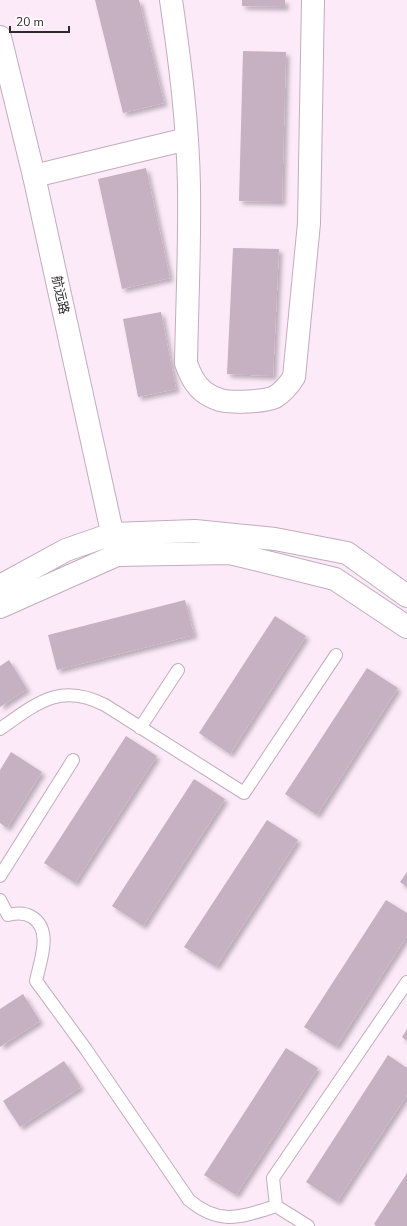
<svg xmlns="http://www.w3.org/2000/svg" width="407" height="1226" font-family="'Nunito Sans','Noto Sans SC',sans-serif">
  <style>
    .building { fill: #c6b1c2; filter: url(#shadow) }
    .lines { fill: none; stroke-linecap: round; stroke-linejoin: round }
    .service-casing { stroke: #c2acbd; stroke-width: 14 }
    .minor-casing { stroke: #c2acbd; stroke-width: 24 }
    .tertiary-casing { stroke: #c2acbd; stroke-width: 24 }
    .service { stroke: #fff; stroke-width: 12 }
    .minor { stroke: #fff; stroke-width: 22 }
    .tertiary { stroke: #fff; stroke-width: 22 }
    .labels { text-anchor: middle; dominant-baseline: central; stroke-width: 4; stroke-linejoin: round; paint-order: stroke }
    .street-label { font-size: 13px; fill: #30282e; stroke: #fefefe }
  </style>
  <defs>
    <filter id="shadow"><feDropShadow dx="3.5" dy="3.5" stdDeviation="2" flood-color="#0004"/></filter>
  </defs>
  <rect width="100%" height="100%" fill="#fceaf9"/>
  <path class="building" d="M95,0H139L164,103L123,113Z
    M242,0H285V7L242,6Z
    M243,51L286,52L282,202L239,201Z
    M146,168L170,278L122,289L98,179Z
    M233,248L279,249L273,376L227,374Z
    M161,312L176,389L138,397L123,319Z
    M185,600L194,635L57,670L48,635Z
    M275,616L306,636L230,754L199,733Z
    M9,660L27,689L0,707V666Z
    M367,668L398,688L317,815L285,794Z
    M126,736L157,756L75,883L44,863Z
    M11,752L42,772L7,828L0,823V770Z
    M194,779L225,799L143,926L112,906Z
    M267,820L298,840L216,967L184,947Z
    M407,872V887L400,882Z
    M386,900L407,913V936L336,1047L304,1027Z
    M23,994L40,1021L0,1047V1009Z
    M407,1029V1041L402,1037Z
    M286,1048L318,1068L236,1195L204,1175Z
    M388,1055L407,1068V1095L337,1202L306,1182Z
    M64,1061L81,1087L20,1127L3,1101Z
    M407,1173V1226H376L374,1224Z"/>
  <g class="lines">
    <defs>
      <path id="service" d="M140,728L178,670
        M0,729C37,703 60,682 105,705L244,793L336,655
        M0,876L73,760
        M0,900L8,915C16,913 24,912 32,917C53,930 40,961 36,981L85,1048L189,1200C220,1226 241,1217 276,1206
        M276,1206L273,1178L407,982
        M276,1206L308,1226"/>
      <path id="minor" d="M171,0C180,62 188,124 189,187C190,246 187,305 186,363C190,374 194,384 204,392C208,395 214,398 220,400C231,403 264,402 275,397C283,392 289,385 294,377L309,223L313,0
        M34,176L187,139
        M0,586L66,550L112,534L195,531L275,539L347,553L407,596
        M0,607L117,555L230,553L335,579L407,627"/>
      <path id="tertiary" d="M0,37L34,176L117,555"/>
    </defs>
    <use href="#service" class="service-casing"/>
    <use href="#minor" class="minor-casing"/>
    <use href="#tertiary" class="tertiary-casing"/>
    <use href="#service" class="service"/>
    <use href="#minor" class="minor"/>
    <use href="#tertiary" class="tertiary"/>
  </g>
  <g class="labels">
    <g class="street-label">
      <text transform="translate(60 295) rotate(78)">航远路</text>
    </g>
  </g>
  <path d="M10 26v6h59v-6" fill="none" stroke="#30282e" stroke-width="2"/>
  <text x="16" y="26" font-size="12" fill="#30282e" stroke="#fefefe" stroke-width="3" paint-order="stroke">20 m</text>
</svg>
